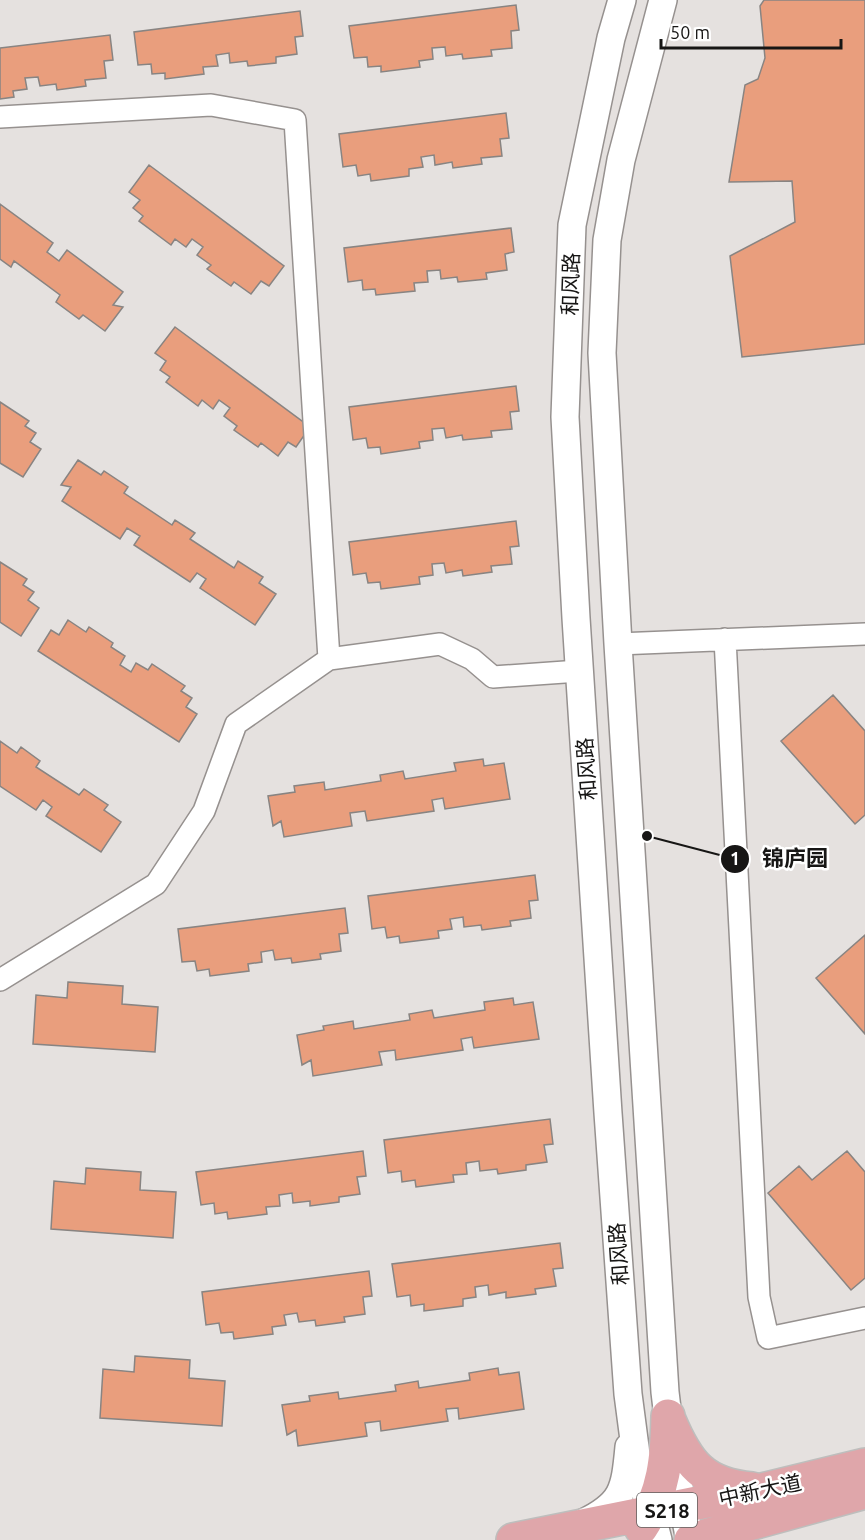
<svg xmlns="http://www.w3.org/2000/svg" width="865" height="1540" font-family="Ubuntu,'Noto Sans SC',sans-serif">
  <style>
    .building { fill: #e99e7d; stroke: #888482; stroke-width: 1.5 }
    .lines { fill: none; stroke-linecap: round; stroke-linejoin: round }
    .minor-casing { stroke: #96918f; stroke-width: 24 }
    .tertiary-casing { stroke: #96918f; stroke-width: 30 }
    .primary-casing { stroke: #bebebd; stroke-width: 36 }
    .minor { stroke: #fff; stroke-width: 21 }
    .tertiary { stroke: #fff; stroke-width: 27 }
    .primary { stroke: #dfa6aa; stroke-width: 33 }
    .labels { text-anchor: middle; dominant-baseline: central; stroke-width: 5; stroke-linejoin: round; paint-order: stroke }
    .shield { fill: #fff; stroke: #5d5c5b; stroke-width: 1.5 }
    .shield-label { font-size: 20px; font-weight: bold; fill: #171615 }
    .street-label { font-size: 21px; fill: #171615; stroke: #fff }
    .leader { fill: none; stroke: #171615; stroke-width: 2 }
    .callout-dot { fill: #171615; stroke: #fff; stroke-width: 2 }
    .mark-label { font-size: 18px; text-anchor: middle; font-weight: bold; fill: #fff }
    .callout-label { font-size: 22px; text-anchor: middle; font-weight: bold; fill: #171615; stroke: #fff; stroke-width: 5; stroke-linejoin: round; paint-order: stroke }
  </style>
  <rect width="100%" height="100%" fill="#e5e1df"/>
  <path class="building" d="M764,0H865V344L742,357L730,256L795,222L792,181L729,182L745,85L758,79L765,58L760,6Z
    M516,5L519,30L511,31L512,48L491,50L492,56L463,59L462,54L446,56L445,47L432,48L433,59L419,61L420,67L381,72V66L368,67L367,57L354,58L349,26Z
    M300,11L303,36L295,37L297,54L276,57V63L248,66L247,61L230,63L229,53L216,55L218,66L203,67L204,74L165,79V73L152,74L151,64L138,65L134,32Z
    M110,35L113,60L104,61L106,78L85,80L86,86L57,90L56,84L40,86L38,77L25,78L27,89L13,91L14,97L0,99V48Z
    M506,113L509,138L500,139L502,156L481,158L482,164L453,168L452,162L435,165L434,155L421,157L423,167L409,169V176L371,181L370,174L358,176L356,165L343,167L339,134Z
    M149,165L284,266L269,286L261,281L251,294L234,282L231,286L207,269L211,265L197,255L203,247L192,239L186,247L175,239L171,245L139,221L143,216L133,208L140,200L129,192Z
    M0,204L53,243L47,252L59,261L67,250L123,292L113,305L123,307L105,331L83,315L79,319L56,302L60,295L14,261L11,267L0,259Z
    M511,228L514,252L505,254L507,270L486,273L487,279L458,282L457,277L441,279L440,270L427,271L428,282L414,283L415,291L376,295L375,289L363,290L362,280L348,282L344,248Z
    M175,327L310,427L296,447L288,442L278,456L261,443L258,447L234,430L237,426L224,416L230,408L219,400L213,409L202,400L198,406L166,382L170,377L160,370L166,361L155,353Z
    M516,386L519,411L510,412L512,429L491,431L492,437L463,440L462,435L446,438L444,428L432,429L433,440L419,442L420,448L381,454L380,447L368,448L366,438L353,440L349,407Z
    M0,402L29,421L25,426L36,433L30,442L41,449L23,477L0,463Z
    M78,460L101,475L104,471L128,487L124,493L172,525L175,520L195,533L190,539L234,568L238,561L263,577L259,583L276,594L255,625L200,588L206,579L197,573L190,582L134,545L140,536L127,528L120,539L62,501L71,487L61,485Z
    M516,521L519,546L510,547L512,564L491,566L492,572L463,576L462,570L446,573L444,563L432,564L433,575L419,577L420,584L381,589L380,582L368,583L366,573L353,575L349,542Z
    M0,562L27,579L23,585L34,592L28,600L39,608L21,636L0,622Z
    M68,620L86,632L89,627L113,643L111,647L125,656L120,665L131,672L136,663L148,670L152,664L185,686L181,691L192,698L186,707L197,714L179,742L38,651L51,630L59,635Z
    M833,695L865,731V815L855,824L781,741Z
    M0,741L17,753L21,747L40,761L36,767L79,795L84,789L108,805L104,810L121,822L101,852L46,816L52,807L43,800L36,810L0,786Z
    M483,759L484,766L504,763L510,799L445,809L443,798L432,800L434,811L367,821L365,811L350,813L352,826L284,837L281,821L273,826L268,796L295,792L294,786L324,782L325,790L381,781L380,775L403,771L405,779L456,771L454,763Z
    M535,875L538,900L529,901L531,918L510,921L511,926L482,930L481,925L464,927L463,917L450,919L452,929L438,931L439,938L400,943L399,936L387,938L385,927L372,929L368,896Z
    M345,908L348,933L339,934L341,951L320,954L321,959L292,963L291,958L275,960L273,950L261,952L262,962L248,964L249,971L210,976L209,969L197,971L195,961L182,962L178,929Z
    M865,935V1034L816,978Z
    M68,982L123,986L122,1004L158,1007L155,1052L33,1044L36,995L67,998Z
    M513,998L514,1005L533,1002L539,1039L474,1048L472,1037L461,1039L463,1050L396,1060L395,1050L379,1052L382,1065L313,1076L311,1060L302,1065L297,1035L324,1030L323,1026L353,1021L354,1029L410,1020L409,1014L432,1010L434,1018L485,1010L484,1002Z
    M550,1119L553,1144L544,1145L547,1162L526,1165V1170L498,1174L497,1169L480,1171L479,1161L466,1163L467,1174L453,1175L454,1182L416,1187L415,1180L402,1182L401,1171L388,1173L384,1140Z
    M363,1151L366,1176L357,1177L360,1194L339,1197V1202L310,1206V1201L293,1203L292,1193L279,1195L280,1206L266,1207L267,1214L228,1219L227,1212L215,1214L214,1203L201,1205L196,1172Z
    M847,1151L865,1172V1278L851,1290L768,1193L799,1166L812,1180Z
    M86,1168L141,1172L140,1190L176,1192L173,1238L51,1229L54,1181L85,1184Z
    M560,1243L563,1268L553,1269L556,1286L535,1289L536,1294L506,1298V1292L489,1295L488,1285L475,1287L476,1297L463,1299V1306L424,1311V1304L411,1306L410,1295L397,1297L392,1264Z
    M369,1271L372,1296L363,1297L365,1314L344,1317L345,1322L316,1326L315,1320L299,1322L297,1313L284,1315L286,1325L272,1327L273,1334L234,1339L233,1332L221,1333L219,1323L206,1325L202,1292Z
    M135,1356L190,1360L189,1378L225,1381L222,1426L100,1418L103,1369L134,1372Z
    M498,1368L499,1375L519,1372L524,1409L459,1419L458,1408L446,1409L448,1421L381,1431L380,1421L365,1423L367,1436L298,1446L296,1430L287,1435L282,1405L310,1401L309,1396L338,1392L339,1399L396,1391L395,1385L418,1381L419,1388L470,1380L469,1373Z"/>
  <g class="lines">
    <defs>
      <path id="minor" d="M0,117L211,105L295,120L329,659
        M725,639L759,1297L768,1338L865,1318
        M618,644L865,634
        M0,980L156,884L204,811L236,724L329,659L440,644L472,659L493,677L579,671"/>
      <path id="tertiary" d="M622,0L611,38L572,225L565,417L576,618L608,1113L628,1394L636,1455L658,1540
        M663,0L621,160L607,240L602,353L618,644L665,1392L673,1459L690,1540
        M583,1523C623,1504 625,1490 629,1447"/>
      <path id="primary" d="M669,1420C687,1463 703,1485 752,1489
        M641,1528C664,1493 667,1457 668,1416
        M513,1540L762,1490L865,1465
        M691,1540L865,1492"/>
    </defs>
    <use href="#minor" class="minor-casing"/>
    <use href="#tertiary" class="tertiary-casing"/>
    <use href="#primary" class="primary-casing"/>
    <use href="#minor" class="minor"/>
    <use href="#tertiary" class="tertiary"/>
    <use href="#primary" class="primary"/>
  </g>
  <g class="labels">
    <rect class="shield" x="637" y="1493" width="60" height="34" rx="4.5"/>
    <g class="shield-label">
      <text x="667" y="1510">S218</text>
    </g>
    <g class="street-label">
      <text transform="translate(570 284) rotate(-88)">和风路</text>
      <text transform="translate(586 769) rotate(-94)">和风路</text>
      <text transform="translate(618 1254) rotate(-94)">和风路</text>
      <text transform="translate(760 1490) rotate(-12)">中新大道</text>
    </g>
  </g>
  <path class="leader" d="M647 836L735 859"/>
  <g class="callout-dot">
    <circle cx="647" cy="836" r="6"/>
    <circle cx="735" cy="859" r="15"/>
  </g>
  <g class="mark-label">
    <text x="735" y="865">1</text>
  </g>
  <g class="callout-label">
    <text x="795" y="866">锦庐园</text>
  </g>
  <path d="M661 39v9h180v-9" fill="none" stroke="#171615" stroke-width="3"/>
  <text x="670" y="39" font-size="18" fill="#171615" stroke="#ffffff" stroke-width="4.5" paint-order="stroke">50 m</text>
</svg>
